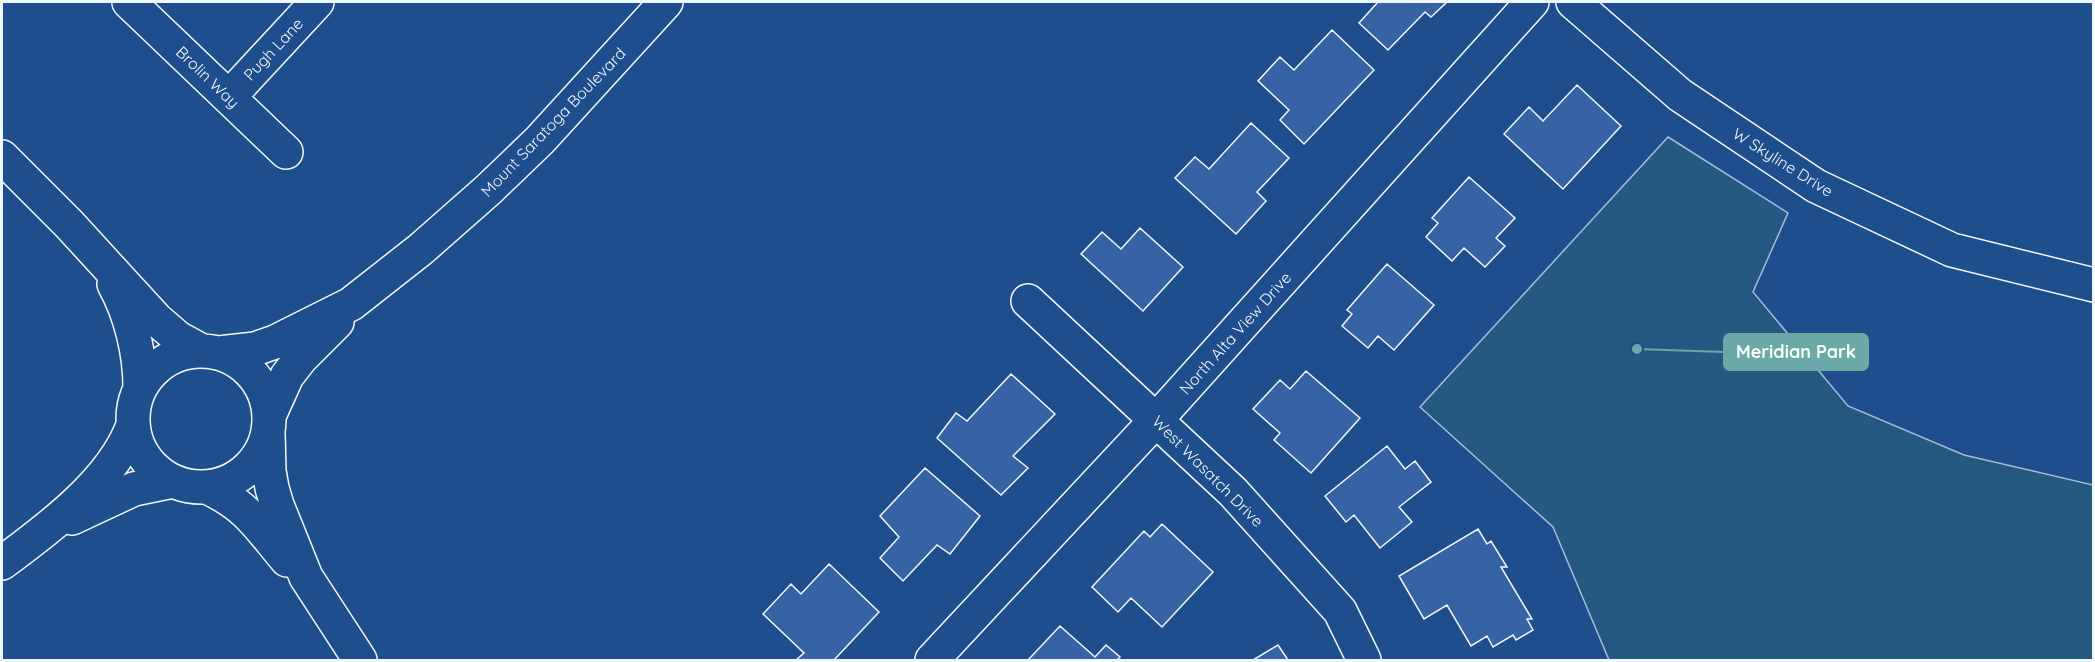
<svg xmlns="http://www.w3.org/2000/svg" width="2095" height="662" font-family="Quicksand,sans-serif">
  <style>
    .green { fill: #245a82; stroke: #a8bbd7; stroke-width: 1.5 }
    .building { fill: #3563a3; stroke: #f2f6ff; stroke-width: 1.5 }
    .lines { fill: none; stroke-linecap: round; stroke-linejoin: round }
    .minor-casing { stroke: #f2f6ff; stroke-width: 36 }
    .minor { stroke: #1f4e8c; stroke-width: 33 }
    .labels { text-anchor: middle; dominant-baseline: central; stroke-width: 4.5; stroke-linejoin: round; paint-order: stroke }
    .street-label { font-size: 16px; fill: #f2f6ff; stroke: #1f4e8c }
    .leader { fill: none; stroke: #6aa9a8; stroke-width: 2 }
    .callout-dot { fill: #6aa9a8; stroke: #1f4e8c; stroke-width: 2 }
    .callout { fill: #6aa9a8; stroke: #6aa9a8; stroke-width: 2 }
    .callout-label { font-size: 18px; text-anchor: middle; font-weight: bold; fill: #fff }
  </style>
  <rect width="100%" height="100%" fill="#1f4e8c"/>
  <path class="green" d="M1668,137L1788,213L1753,292L1848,406L1964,455L2093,485V660H1609L1553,527L1420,407Z"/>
  <path class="building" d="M1378,2H1447L1431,17L1425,12L1388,50L1359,23Z
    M1332,30L1374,70L1304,144L1280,120L1289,110L1258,81L1280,57L1294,70Z
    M1577,85L1621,126L1563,189L1504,134L1529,107L1543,121Z
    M1251,123L1289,158L1257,192L1266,201L1236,234L1175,178L1195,157L1209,169Z
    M1469,177L1515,218L1496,238L1505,246L1485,267L1464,248L1452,261L1426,237L1438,223L1432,218Z
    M1140,228L1183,267L1143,311L1081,254L1102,232L1121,249Z
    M1387,264L1434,305L1394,350L1378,336L1368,348L1342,326L1352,314L1347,310Z
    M1306,371L1360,418L1311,473L1274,440L1280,433L1253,409L1280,380L1290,389Z
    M1011,374L1055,414L1013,456L1028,468L1001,495L937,438L956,413L967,421Z
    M1387,446L1405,469L1415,461L1431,482L1399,507L1412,522L1380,548L1354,515L1346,522L1325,496Z
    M925,468L980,516L950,554L937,545L903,581L880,558L899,537L880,516Z
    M1162,524L1213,572L1162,627L1131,598L1118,612L1092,587L1144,531L1150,537Z
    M1478,529L1487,544L1491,541L1507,567H1501L1532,619H1527L1533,630L1516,640L1513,635L1493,647L1487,636L1471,646L1447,605L1424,619L1399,576Z
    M829,564L879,612L834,660H796L804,653L763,614L791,584L801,594Z
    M1060,626L1095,657L1106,645L1120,657L1117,660H1028Z
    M1278,645L1288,660H1253Z"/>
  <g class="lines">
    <defs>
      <path id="minor" d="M129,2L286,152
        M1573,2L1680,95L1816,186L1952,250L2094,285
        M229,97L317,2
        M2,157L69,224L156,319L178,338L202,351
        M114,284C131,315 140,353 140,388
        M1028,301L1233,492L1340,611L1364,660
        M133 419a68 68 0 1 1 136 0a68 68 0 1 1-136 0Z
        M219,353L255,349L275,342L351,304L421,249L488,190L540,140L666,2
        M269,416L287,376L301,358L337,322
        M268,433L269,471L272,488L277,505L306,577L360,660
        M207,487C249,507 258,526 287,560
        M72,518L134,489L173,481
        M2,563C48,529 113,481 133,425
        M932,660L1157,419L1532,2"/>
    </defs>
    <use href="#minor" class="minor-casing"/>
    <use href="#minor" class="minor"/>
  </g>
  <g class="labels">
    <g class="street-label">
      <text transform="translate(273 49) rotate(-47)">Pugh Lane</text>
      <text transform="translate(208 77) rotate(44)">Brolin Way</text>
      <text transform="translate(553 122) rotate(-46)">Mount Saratoga Boulevard</text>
      <text transform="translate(1783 162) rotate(32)">W Skyline Drive</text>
      <text transform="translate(1235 333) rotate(-48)">North Alta View Drive</text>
      <text transform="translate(1208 471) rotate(45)">West Wasatch Drive</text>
    </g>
  </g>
  <path class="leader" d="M1637 349L1724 352"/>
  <circle class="callout-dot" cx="1637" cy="349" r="6"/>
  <rect class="callout" x="1724" y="334" width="144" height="36" rx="6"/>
  <g class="callout-label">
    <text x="1796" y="358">Meridian Park</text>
  </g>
  <rect width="2095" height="662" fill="none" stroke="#f2f6ff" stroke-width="6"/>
</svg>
